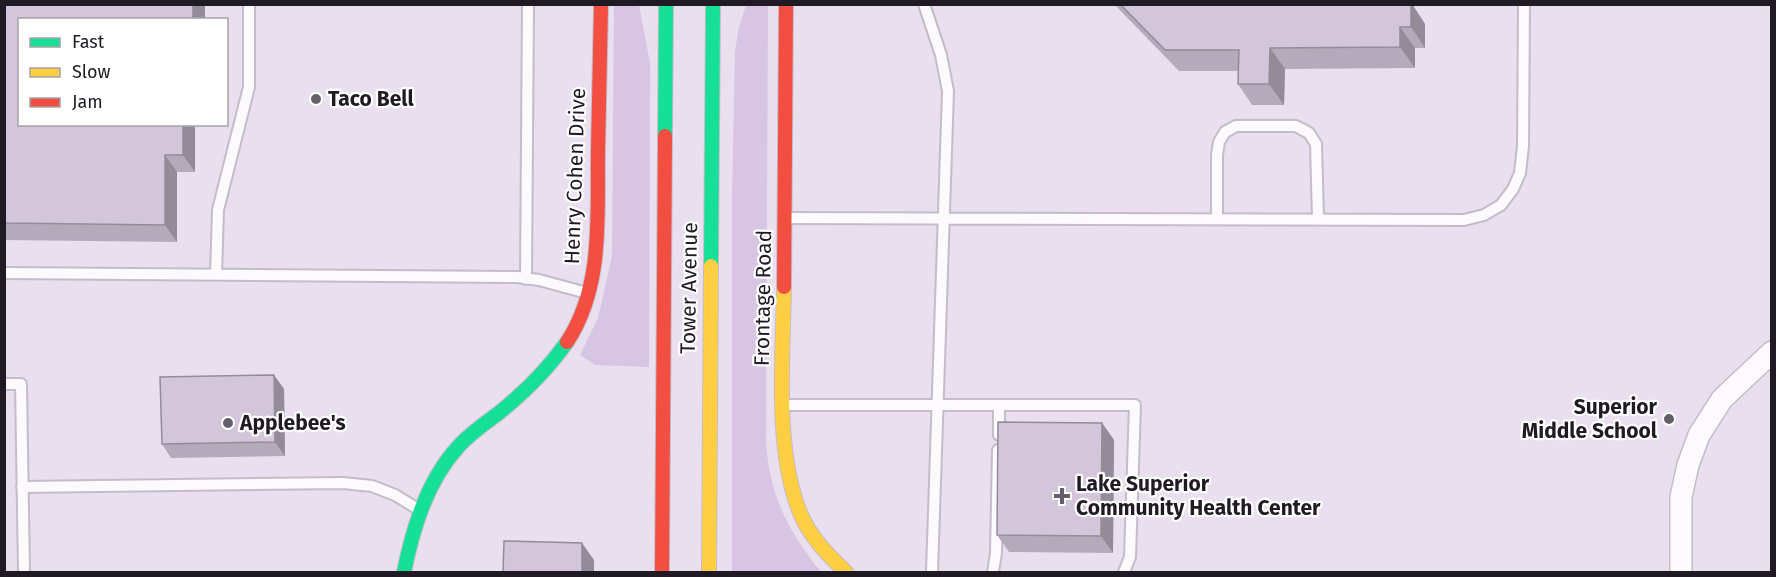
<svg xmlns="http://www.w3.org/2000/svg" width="1776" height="577" font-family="'Fira Sans',sans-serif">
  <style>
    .green { fill: #d8c4e3 }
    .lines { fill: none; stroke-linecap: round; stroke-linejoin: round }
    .lane-casing { stroke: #c4bcc8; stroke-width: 14 }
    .street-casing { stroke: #c4bcc8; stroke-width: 24 }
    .fast-casing { stroke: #c4bcc8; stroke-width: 16 }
    .slow-casing { stroke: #c4bcc8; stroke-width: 16 }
    .jam-casing { stroke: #c4bcc8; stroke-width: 16 }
    .lane { stroke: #fcfafd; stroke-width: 10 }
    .street { stroke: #fcfafd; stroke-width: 21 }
    .fast { stroke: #16e098; stroke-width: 14 }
    .slow { stroke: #ffcf43; stroke-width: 14 }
    .jam { stroke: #f24e42; stroke-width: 14 }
    .wall { fill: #b5aabc }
    .shaded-wall { fill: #948b99 }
    .building { fill: #d3c6db; stroke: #948b99; stroke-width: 1.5 }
    .poi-dot { fill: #665f6b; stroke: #fff; stroke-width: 2 }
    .labels { text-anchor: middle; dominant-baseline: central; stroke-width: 4.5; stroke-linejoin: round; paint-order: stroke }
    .poi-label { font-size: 21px; font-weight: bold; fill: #201a24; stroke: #fff; text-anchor: start }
    .street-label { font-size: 21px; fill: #201a24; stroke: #fff }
  </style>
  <rect width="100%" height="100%" fill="#e9dfef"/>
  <path class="green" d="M614,5H639L650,63L649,367L595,365L580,355L598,318L612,256Z
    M746,5H768L766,443C770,496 788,531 821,572H732V196L735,53L738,31Z"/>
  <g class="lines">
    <defs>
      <path id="lane" d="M924,4L941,55L948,91L932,572
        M785,218L1464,220L1484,215L1501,205L1513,189L1520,173L1523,146L1524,4
        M1217,219V155L1219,142L1225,132L1236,126H1296L1309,133L1316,144L1318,219
        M4,273L517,277L539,280L587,293
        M216,275L218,210L249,87V4
        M526,279L528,4
        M4,384H21L24,572
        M786,405H1135L1130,557L1124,572
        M999,435V405
        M22,487L343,483L372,486L395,495L418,509
        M993,572L996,553L998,450"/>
      <path id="street" d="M1681,572V497L1688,465L1699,435L1722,399L1772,352"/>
      <path id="fast" d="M665,136L666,4
        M711,266L713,4
        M404,572C413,528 427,481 458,447C470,433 486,423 500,412C526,391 548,369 567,342"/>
      <path id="slow" d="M784,287C783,356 774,452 801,515C811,538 828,555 846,572
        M709,572L711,266"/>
      <path id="jam" d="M784,287L786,4
        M567,342C604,286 597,214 598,151C599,102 600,53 601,4
        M662,572L665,136"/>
    </defs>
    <use href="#lane" class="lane-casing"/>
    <use href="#street" class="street-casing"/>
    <use href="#fast" class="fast-casing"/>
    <use href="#slow" class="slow-casing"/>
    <use href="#jam" class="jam-casing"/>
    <use href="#lane" class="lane"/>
    <use href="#street" class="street"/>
    <use href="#fast" class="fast"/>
    <use href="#slow" class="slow"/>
    <use href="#jam" class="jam"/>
  </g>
  <path class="wall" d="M4,4H205V20H20L195,124V172H177V242L4,240Z
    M1114,4H1412L1425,24V48H1415V68L1285,69L1284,105H1252L1238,84V71H1179Z
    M274,375L284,389L285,456L171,458L162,444Z
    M1102,423L1114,440L1113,553L1009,552L997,535Z"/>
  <path class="shaded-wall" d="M193,4H205V20H193Z
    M1411,4H1412L1425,24V48L1411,27Z
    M1400,27L1415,48V68L1400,47Z
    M1270,48L1285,69L1284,105L1269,84Z
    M183,124H195V172L183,155Z
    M165,155L177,172V242L165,225Z
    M274,375L284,389L285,456L275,442Z
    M1102,423L1114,440L1113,553L1101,536Z
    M582,543L594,560V573H582Z"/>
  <path class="building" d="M4,4H193V20H20V124H183V155H165V225L4,223Z
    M1120,4H1411V27H1400V47L1270,48L1269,84H1238L1239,50H1165Z
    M274,375L275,442L162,444L160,377Z
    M998,422L1102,423L1101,536L997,535Z
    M504,541L582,543V573H503Z"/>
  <g class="poi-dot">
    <circle cx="316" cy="99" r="6"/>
    <circle cx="1669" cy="419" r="6"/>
    <circle cx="228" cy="423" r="6"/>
    <path d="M1059 487h6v6h6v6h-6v6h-6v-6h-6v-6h6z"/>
  </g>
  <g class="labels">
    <g class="poi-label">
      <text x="328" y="99">Taco Bell</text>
      <text x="1657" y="407" text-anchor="end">Superior<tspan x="1657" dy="24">Middle School</tspan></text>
      <text x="240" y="423">Applebee's</text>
      <text x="1076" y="484">Lake Superior<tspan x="1076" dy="24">Community Health Center</tspan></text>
    </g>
    <g class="street-label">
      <text transform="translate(575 176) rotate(-88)">Henry Cohen Drive</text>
      <text transform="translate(689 288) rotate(-89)">Tower Avenue</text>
      <text transform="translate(763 298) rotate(-89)">Frontage Road</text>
    </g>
  </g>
  <rect width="1776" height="577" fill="none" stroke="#201a24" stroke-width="12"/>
  <rect x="18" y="18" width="210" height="108" fill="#ffffff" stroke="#a6a3a7" stroke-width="1.5"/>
  <rect x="30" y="38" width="30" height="9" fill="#16e098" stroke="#a6a3a7" stroke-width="1.5"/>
  <text x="72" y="48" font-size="18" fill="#201a24">Fast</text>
  <rect x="30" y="68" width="30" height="9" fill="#ffcf43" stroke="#a6a3a7" stroke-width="1.5"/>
  <text x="72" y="78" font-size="18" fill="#201a24">Slow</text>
  <rect x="30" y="98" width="30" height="9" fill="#f24e42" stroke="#a6a3a7" stroke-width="1.5"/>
  <text x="72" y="108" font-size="18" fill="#201a24">Jam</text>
</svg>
